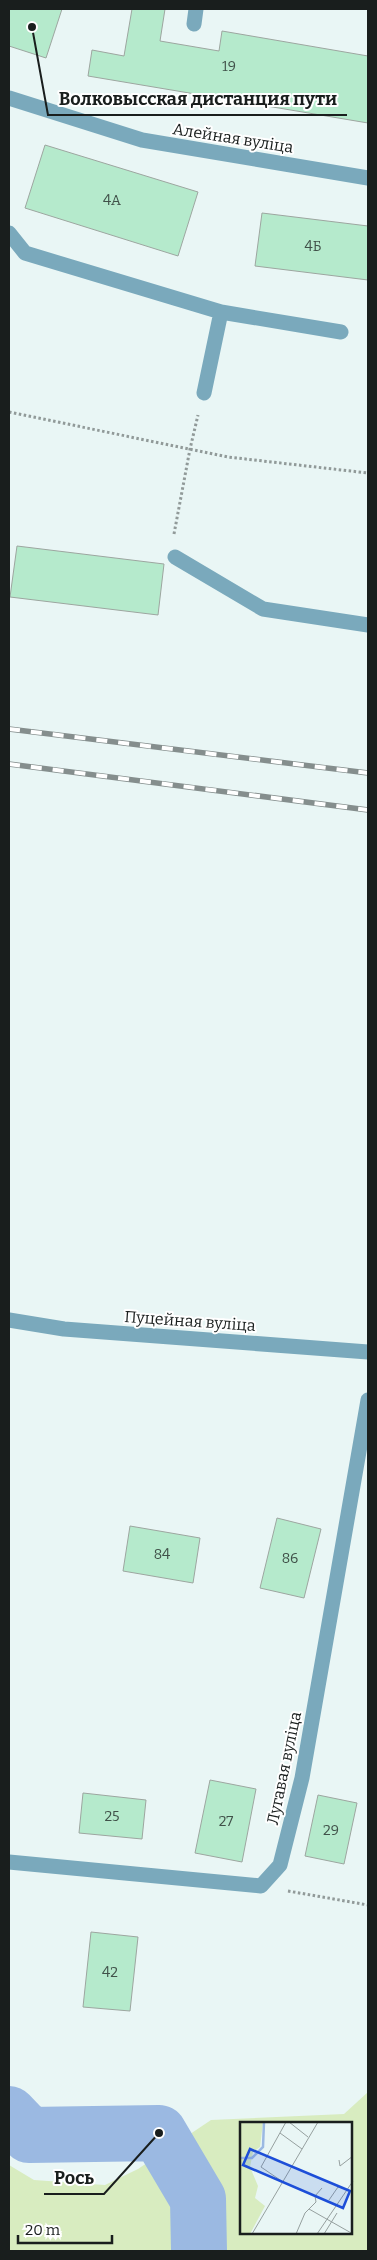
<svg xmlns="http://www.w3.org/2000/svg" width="377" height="2260" font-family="Bitter,serif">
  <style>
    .green { fill: #d8ecc0; fill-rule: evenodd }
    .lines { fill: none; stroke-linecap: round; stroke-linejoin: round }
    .river { stroke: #9bb9e2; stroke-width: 56 }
    .building { fill: #b5eacc; stroke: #9da6a0 }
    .path { stroke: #919a99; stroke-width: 3; stroke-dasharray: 2.5 2.5; stroke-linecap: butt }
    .lane { stroke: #7aa9bc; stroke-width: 15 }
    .street { stroke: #7aa9bc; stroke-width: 15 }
    .rail-casing { stroke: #858e8d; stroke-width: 5.5 }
    .rail { stroke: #fff; stroke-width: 4; stroke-dasharray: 11; stroke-linecap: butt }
    .labels { text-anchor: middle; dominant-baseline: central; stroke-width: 4; stroke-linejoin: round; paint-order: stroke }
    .number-label { font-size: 14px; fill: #405149 }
    .street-label { font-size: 16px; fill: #191e1d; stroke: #fff }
    .inset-river { fill: none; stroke: #9bb9e2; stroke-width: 2.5 }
    .inset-road { fill: none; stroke: #96a09f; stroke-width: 1 }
    .view { fill: #1d4ed8; fill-opacity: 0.15; stroke: #1d4ed8; stroke-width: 2.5 }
    .inset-edge { fill: none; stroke: #191e1d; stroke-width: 2.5 }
    .leader { fill: none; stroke: #191e1d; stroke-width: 2 }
    .callout-dot { fill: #191e1d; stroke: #fff; stroke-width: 2 }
    .callout-label { font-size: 18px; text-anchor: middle; font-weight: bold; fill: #191e1d; stroke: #fff; stroke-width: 4; stroke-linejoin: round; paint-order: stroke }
  </style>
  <rect width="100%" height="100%" fill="#e9f6f5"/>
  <path class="green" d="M368,2092V2251H9V2165L34,2180L105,2185L138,2169L211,2120L344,2114ZM241,2124H351V2234H241Z"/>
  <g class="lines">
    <path class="river" d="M9,2114L29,2135L159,2133L198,2199L199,2251"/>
  </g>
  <path class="building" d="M9,9H62L46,58L9,46Z
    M132,9H165L160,41L219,51L222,31L368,56V123L88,76L92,50L124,56Z
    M45,145L198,192L178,256L25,208Z
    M262,213L368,226V280L255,266Z
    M17,546L164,564L158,615L10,597Z
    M277,1518L321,1529L304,1598L260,1588Z
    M130,1526L200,1538L193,1583L123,1571Z
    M210,1780L256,1789L242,1862L195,1853Z
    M83,1793L146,1800L142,1839L79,1833Z
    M318,1795L357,1803L344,1864L305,1856Z
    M91,1932L138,1937L130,2011L83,2007Z"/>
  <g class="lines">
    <path class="path" d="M9,412L228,457L368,473
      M174,534L190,449L198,415
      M288,1891L368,1905"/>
    <path class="lane" d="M194,24L196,9
      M9,233L25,253L221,312L341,332
      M204,393L221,312
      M175,557L263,609L368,625"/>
    <path class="street" d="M9,98L142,140L368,178
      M9,1320L64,1329L368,1352
      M9,1862L261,1886L280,1865L302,1778L368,1400"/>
    <defs>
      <path id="rail" d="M9,729L368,773
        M9,764L368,810"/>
    </defs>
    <use href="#rail" class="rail-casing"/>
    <use href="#rail" class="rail"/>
  </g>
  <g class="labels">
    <g class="number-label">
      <text x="229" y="66">19</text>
      <text x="112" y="200">4А</text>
      <text x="313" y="246">4Б</text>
      <text x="162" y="1554">84</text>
      <text x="290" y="1558">86</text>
      <text x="112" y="1816">25</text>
      <text x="226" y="1821">27</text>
      <text x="331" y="1830">29</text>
      <text x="110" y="1972">42</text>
    </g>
    <g class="street-label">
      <text transform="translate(233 138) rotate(9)">Алейная вуліца</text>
      <text transform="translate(190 1321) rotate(4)">Пуцейная вуліца</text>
      <text transform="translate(284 1768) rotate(-78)">Лугавая вуліца</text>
    </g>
  </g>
  <g transform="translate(240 2122)">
    <rect width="112" height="112" fill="#e9f6f5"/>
    <path d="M1,0H23L20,25L13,30L10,45L18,64L15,76L25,84L10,112H0Z" fill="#d8ecc0"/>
    <path class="inset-river" d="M0,36H12L23,25L24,0"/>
    <path class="inset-road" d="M49,0L68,15M40,11L62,27M99,38L100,44L113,34M43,60L21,45L46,0M89,78L98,65L106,67M69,87L113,112M12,112L78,0M56,112L65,91L76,80L75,74L82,66M77,112L113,59M84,112L97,91"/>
    <path class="view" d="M10,27L110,69L103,86L3,43Z"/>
    <rect width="112" height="112" class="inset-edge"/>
  </g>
  <path class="leader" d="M32 27L48 115H347M159 2133L104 2194H44"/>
  <g class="callout-dot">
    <circle cx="32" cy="27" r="5"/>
    <circle cx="159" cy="2133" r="5"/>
  </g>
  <g class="callout-label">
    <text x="198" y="105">Волковысская дистанция пути</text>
    <text x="74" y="2184">Рось</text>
  </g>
  <rect width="377" height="2260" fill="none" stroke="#191e1d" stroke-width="20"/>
  <path d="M18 2235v8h94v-8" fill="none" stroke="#191e1d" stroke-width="2.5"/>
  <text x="25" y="2235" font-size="15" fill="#191e1d" stroke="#ffffff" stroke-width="4" paint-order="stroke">20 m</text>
</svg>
